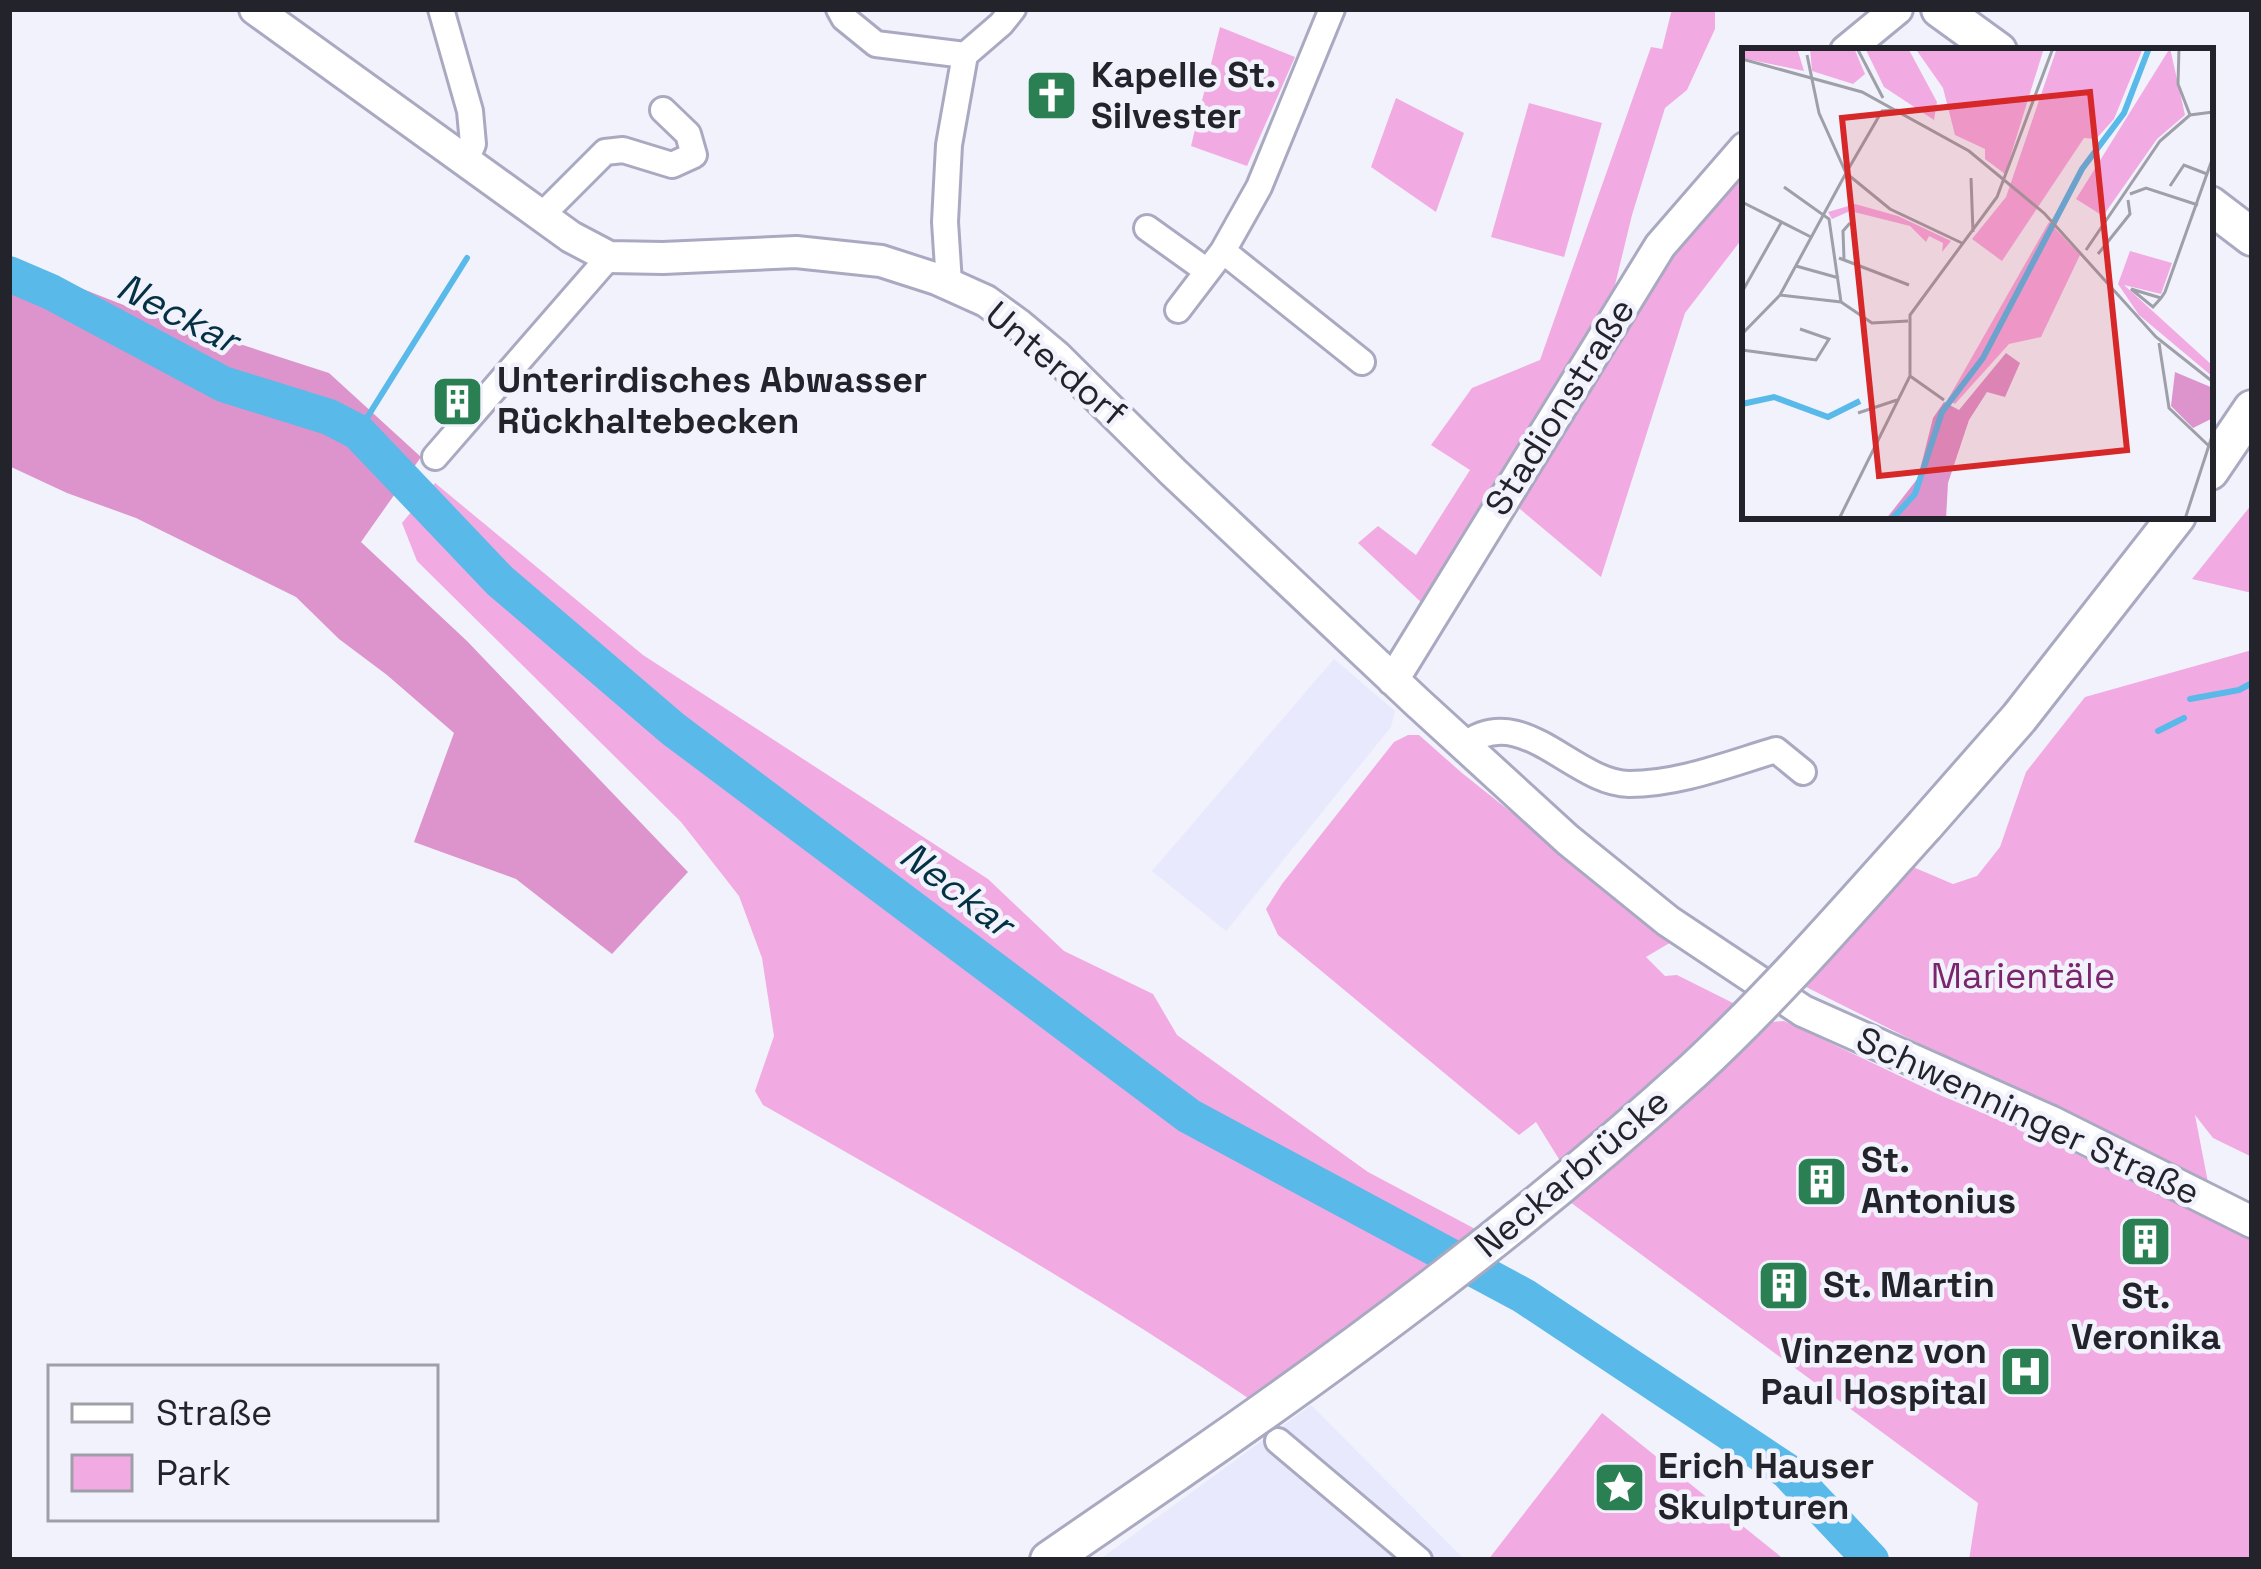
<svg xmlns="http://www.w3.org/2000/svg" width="2261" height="1569" font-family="'Space Grotesk',sans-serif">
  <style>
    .built { fill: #e8e9fc }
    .green { fill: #f2abe2 }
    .forest { fill: #dd94cd }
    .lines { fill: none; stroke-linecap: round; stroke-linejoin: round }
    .stream { stroke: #59b9e9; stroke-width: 6 }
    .river { stroke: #59b9e9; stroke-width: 36 }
    .minor-casing { stroke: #a9aac1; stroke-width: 30 }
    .tertiary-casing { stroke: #a9aac1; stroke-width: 36 }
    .primary-casing { stroke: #a9aac1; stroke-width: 42 }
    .minor { stroke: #fff; stroke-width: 24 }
    .tertiary { stroke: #fff; stroke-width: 30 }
    .primary { stroke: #fff; stroke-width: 36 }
    .primary-bridge-casing { stroke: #a9aac1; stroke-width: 42; stroke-linecap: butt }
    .primary-bridge { stroke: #fff; stroke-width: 36 }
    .labels { text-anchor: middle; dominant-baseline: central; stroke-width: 9; stroke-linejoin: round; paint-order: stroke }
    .poi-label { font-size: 36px; font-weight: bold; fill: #23232c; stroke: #f1f2fc; text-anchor: start }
    .street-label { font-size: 36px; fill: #23232c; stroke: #f1f2fc }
    .park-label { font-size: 36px; fill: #7a256c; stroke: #f1f2fc }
    .water-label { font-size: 39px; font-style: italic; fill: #043144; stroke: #f1f2fc }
    .inset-river { fill: none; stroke: #59b9e9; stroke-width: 6 }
    .inset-road { fill: none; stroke: #9f9fa9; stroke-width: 3 }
    .view { fill: #d62828; fill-opacity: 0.15; stroke: #d62828; stroke-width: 6 }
    .inset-edge { fill: none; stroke: #23232c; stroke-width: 6 }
  </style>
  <rect width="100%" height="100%" fill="#f1f2fc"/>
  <path class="built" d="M1334,659L1395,711L1391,727L1226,931L1152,871Z
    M1311,1405L1465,1560H1099Z"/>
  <path class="green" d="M1672,9H1715V29L1687,90L1665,108L1632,215L1614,289L1423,604L1358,543L1378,526L1416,555L1470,470L1431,445L1472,388L1540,360L1651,47L1662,49Z
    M1220,27L1295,57L1247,166L1191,146Z
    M1396,98L1464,133L1436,212L1371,167Z
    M1529,103L1602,123L1564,257L1491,237Z
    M1745,168V235L1685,313L1601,577L1514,504L1666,264Z
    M435,483L643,655L988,879L1064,951L1153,994L1177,1035L1368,1172L1479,1231L1248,1398C1092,1292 927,1198 763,1105L755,1091L774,1036L762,958L739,896L681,822L417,561L402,523Z
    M2252,504V593L2192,579Z
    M2252,650V1157L2213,1138L2195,1115L2209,1188L1806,987L1913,867L1953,884L1977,876L2000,847L2026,772L2085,697Z
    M1408,735H1419L1462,773L1673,941L1646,957L1665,976L1677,975L1771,1022L1784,1021L1942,1096L2043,1138L2252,1240V1560H1969L1978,1503L1570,1202L1562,1164L1536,1122L1519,1135L1278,935L1266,909L1282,884L1394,742Z
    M1602,1413L1785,1560H1488Z"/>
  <path class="forest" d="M9,260L144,313L329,373L421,457L361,542L467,641L688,872L612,954L516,879L414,842L454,733L387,675L339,639L296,597L136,518L67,493L9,466Z"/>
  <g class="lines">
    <path class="stream" d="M358,432L467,258
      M2190,699L2239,690L2252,683
      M2158,731L2184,718"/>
    <path class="river" d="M9,274L51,292L223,384L329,417L358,432L500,581L673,729L1189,1116L1524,1296L1787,1471L1871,1560"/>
    <defs>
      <path id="minor" d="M441,9L470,111L473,144L466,161
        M839,9L844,18L876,44L965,55
        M541,216L605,152L623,150L672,165L694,155L688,134L663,110
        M1147,228L1207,271
        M1223,251L1362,362
        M949,283L945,222L949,145L965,55L1001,24L1013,9
        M1178,310L1223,251L1259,187L1332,9
        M435,457L609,257
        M1464,745C1522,700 1573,783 1629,784C1679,784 1729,764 1776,750L1803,772
        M1278,1441L1419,1560"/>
      <path id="tertiary" d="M255,9L571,237L609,257L663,258L796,252L881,261L937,279L986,301L1019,325L1056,356L1173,472L1417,702L1568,840L1668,921L1803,1011L2052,1122L2252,1222
        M1846,51L1897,9
        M1393,680L1660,246L1745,148"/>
      <path id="primary" d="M1940,9L1998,51
        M2210,205L2252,237
        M2210,471L2252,409
        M1925,825L2019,718L2177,516
        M1049,1560L1177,1472"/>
    </defs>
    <use href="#minor" class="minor-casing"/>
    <use href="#tertiary" class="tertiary-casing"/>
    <use href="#primary" class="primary-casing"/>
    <use href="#minor" class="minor"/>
    <use href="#tertiary" class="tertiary"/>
    <use href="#primary" class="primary"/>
    <defs>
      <path id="primary-bridge" d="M1177,1472C1357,1348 1532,1217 1694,1070C1776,994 1850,908 1925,825"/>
    </defs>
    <use href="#primary-bridge" class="primary-bridge-casing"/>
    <use href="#primary-bridge" class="primary-bridge"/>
  </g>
  <defs>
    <symbol id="church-square" viewBox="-11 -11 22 22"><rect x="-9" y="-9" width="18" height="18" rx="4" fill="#2b8053" stroke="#f1f2fc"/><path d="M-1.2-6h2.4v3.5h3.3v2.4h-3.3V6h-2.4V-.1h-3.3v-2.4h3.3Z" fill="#fff"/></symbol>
    <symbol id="building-square" viewBox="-11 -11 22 22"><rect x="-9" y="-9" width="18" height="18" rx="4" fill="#2b8053" stroke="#f1f2fc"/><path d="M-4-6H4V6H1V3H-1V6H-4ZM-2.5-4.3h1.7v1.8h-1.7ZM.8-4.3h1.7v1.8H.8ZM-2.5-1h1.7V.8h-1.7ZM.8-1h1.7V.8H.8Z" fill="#fff"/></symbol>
    <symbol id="hospital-square" viewBox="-11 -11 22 22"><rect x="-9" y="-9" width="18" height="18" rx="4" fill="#2b8053" stroke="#f1f2fc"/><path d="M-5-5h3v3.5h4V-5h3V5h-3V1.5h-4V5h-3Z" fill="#fff"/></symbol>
    <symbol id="sight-square" viewBox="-11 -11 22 22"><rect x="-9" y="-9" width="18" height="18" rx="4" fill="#2b8053" stroke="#f1f2fc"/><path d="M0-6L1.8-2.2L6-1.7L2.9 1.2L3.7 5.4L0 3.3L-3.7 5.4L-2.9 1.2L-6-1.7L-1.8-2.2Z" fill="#fff"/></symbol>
  </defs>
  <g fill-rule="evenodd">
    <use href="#church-square" x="1022" y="66" width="59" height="59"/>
    <use href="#building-square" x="428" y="372" width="59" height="59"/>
    <use href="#building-square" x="1792" y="1152" width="59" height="59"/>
    <use href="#building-square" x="2116" y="1212" width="59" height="59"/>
    <use href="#building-square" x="1754" y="1256" width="59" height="59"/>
    <use href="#hospital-square" x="1996" y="1342" width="59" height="59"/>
    <use href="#sight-square" x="1590" y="1458" width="59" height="59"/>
  </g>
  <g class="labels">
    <g class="poi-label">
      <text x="1091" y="75">Kapelle St.<tspan x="1091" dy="41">Silvester</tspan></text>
      <text x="497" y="380">Unterirdisches Abwasser<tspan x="497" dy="41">Rückhaltebecken</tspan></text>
      <text x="1861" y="1160">St.<tspan x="1861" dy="41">Antonius</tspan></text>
      <text x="1823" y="1285">St. Martin</text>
      <text x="2146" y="1296" text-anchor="middle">St.<tspan x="2146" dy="41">Veronika</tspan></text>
      <text x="1987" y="1351" text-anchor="end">Vinzenz von<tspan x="1987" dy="41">Paul Hospital</tspan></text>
      <text x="1658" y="1466">Erich Hauser<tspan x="1658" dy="41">Skulpturen</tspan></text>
    </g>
    <g class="street-label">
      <text transform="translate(1056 364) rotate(40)">Unterdorf</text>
      <text transform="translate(1560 407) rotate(-58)">Stadionstraße</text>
      <text transform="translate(2028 1116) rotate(25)">Schwenninger Straße</text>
      <text transform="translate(1572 1173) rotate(-40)">Neckarbrücke</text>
    </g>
    <g class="park-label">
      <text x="2023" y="976">Marientäle</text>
    </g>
    <g class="water-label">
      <text transform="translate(178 313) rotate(27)">Neckar</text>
      <text transform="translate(957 889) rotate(37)">Neckar</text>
    </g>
  </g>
  <g transform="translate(1742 48)">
    <rect width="471" height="471" fill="#f1f2fc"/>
    <path d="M0,0H55L62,23L0,10ZM68,0H112L123,26L111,36L70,23ZM123,0H166L195,54L192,72L142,39ZM173,0H302L263,126L243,111V101L213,87L201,40ZM315,0H401L372,71L354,91L342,90L260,213L230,191L264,149ZM428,0L443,67L415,91L361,168L334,151ZM113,156L156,168L209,193L200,204L201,195L187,188L184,194L168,178L108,163L90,171L86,164ZM307,174L338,207L299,289L267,296L213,356L206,351ZM388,203L430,215L419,246L382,237L471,318V329L397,267L376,236Z" fill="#f2abe2"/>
    <path d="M264,305L278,315L263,349L245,344L227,372L206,435L204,471H144L176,430L191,370L202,354L217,362ZM433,324L471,340V370L451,380L429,358Z" fill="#dd94cd"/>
    <path class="inset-river" d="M0,356L32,349L86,369L118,353M150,471L173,446L200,364L241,310L340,121L382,65L407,0"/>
    <path class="inset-road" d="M115,0L141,50M437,0L436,36L448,67M65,7L77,65L104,125L148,161L222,196M0,11L120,44L227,103L302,165L414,289L471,334M104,125L140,63L156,62M229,130L231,184M428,138L442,117L465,126M42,139L87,171L99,254M388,146L404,140L456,157M0,154L69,189M344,202L418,93L448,67L471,64M356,206L388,166L386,152M97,210L167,237M102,211L101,183L108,175M54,218L97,230M0,244L39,175M38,247L104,125M419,250L389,241L411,259L419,250L423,244L471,109M0,286L38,247L99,254L130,275L166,273M417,295L427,360L467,398M0,302L74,312L87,291L58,281M168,328L202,352M116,365L155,352M97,471L168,328V267L255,149L311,0M443,471L471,385"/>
    <path class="view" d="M348,44L385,402L137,428L100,70Z"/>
    <rect width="471" height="471" class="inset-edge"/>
  </g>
  <rect width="2261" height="1569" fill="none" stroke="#23232c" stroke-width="24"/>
  <rect x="48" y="1365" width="390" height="156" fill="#f1f2fc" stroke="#9f9fa9" stroke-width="3"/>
  <rect x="72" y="1404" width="60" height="18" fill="#ffffff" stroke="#9f9fa9" stroke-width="3"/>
  <text x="156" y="1425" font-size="36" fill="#23232c">Straße</text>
  <rect x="72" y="1455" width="60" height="36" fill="#f2abe2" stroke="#9f9fa9" stroke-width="3"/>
  <text x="156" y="1485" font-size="36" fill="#23232c">Park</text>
</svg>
